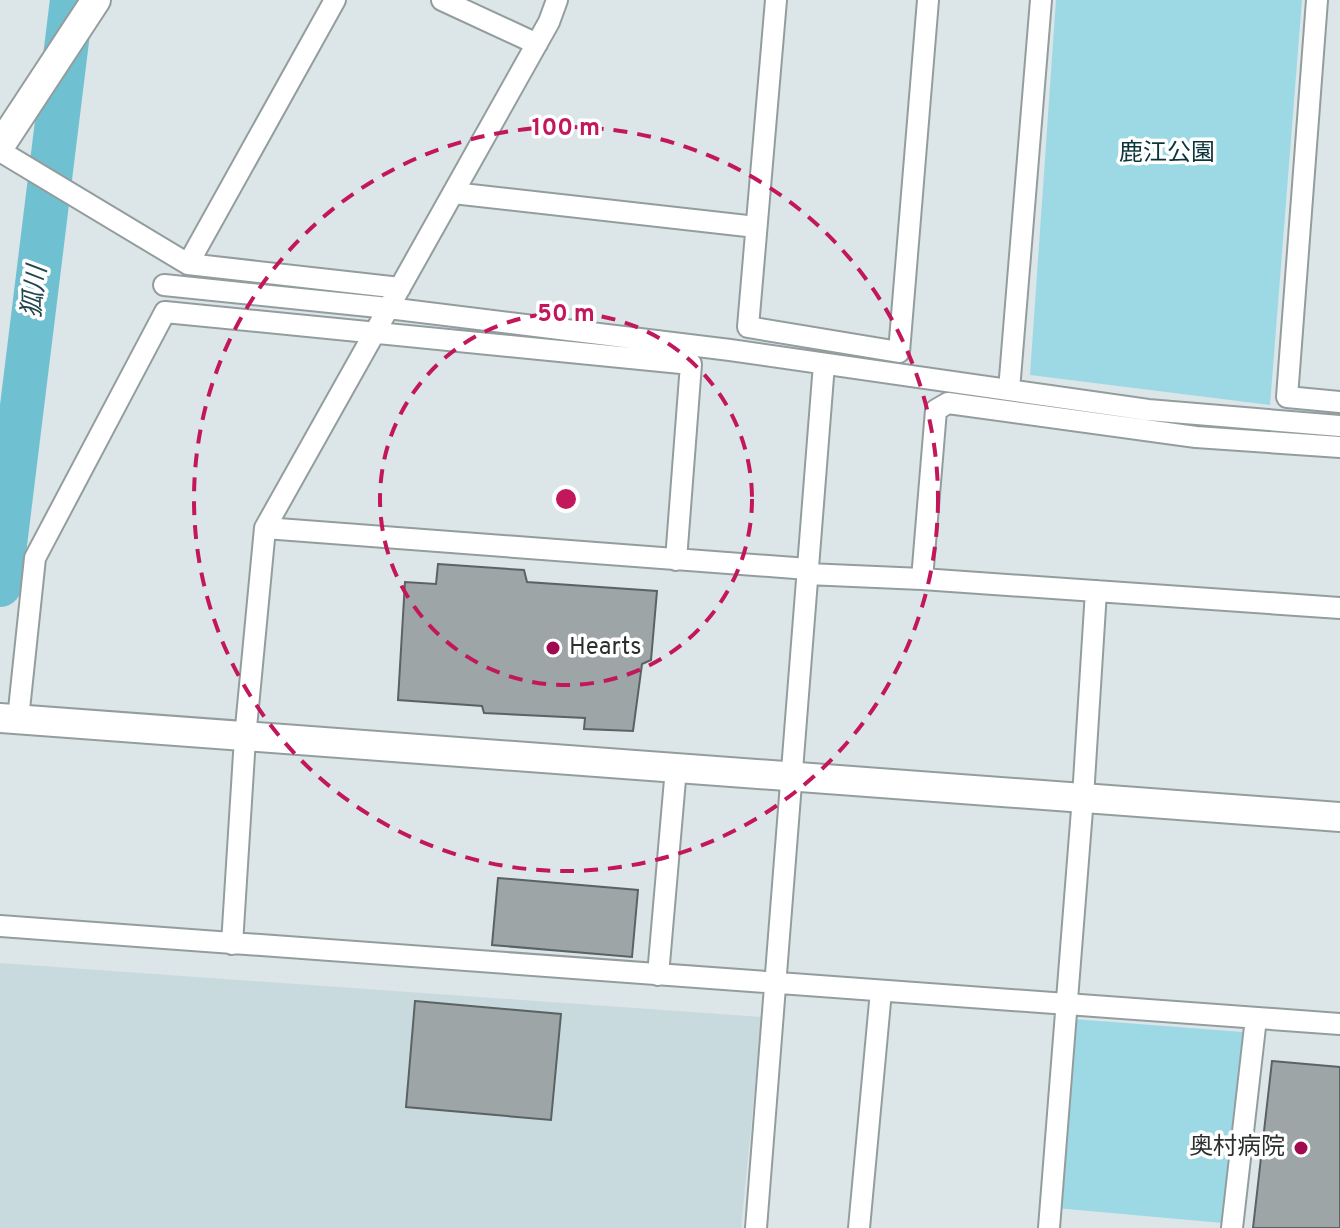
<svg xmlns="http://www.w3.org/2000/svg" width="1340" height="1228" font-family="Overpass,'Noto Sans JP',sans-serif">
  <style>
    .built { fill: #c8dadd }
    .green { fill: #9cd9e5 }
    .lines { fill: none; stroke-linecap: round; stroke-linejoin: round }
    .river { stroke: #6fc1d1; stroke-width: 44 }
    .building { fill: #9da5a7; stroke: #5a6264; stroke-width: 2 }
    .street-casing { stroke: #949d9e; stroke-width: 24 }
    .secondary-casing { stroke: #949d9e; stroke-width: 32 }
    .street { stroke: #fff; stroke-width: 20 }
    .secondary { stroke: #fff; stroke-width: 28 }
    .ring { fill: none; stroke: #c2185b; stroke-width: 4; stroke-dasharray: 14 10 }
    .poi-dot { fill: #9f0a50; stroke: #fff; stroke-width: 3 }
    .labels { text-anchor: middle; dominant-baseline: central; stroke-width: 7; stroke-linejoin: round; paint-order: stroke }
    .park-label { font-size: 24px; fill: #0c343c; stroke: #fff }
    .poi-label { font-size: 24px; fill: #2a2e2e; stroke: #fff; text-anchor: start }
    .water-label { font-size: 26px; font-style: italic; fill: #22484f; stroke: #fff }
    .centre { fill: #c2185b; stroke: #fff; stroke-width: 4 }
    .ring-label { font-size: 24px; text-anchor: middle; font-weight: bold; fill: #c2185b; stroke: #fff; stroke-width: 7; stroke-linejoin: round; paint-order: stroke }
  </style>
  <rect width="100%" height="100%" fill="#dce5e7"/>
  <path class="built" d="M0,963L762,1017L741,1228H0Z"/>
  <path class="green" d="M1056,0H1302L1270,405L1030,375Z
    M1073,1019L1243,1032L1223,1223L1056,1208Z"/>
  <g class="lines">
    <path class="river" d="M0,585L72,0"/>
  </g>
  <path class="building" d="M438,564L524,570L527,582L657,591L651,660L642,664L633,731L584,729L585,718L484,713L482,706L398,700L405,582L436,584Z
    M498,878L638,890L632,957L492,945Z
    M415,1001L561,1014L551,1120L406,1107Z
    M1272,1061L1340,1067V1228H1253Z"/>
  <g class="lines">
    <defs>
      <path id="street" d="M442,0L537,44
        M776,0L748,327L899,352L928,0
        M1317,0L1287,397L1340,402
        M0,151L188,264L400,288
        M453,193L756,227
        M188,264L335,0
        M164,285L388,308L730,350L1148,410L1340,426
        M1009,390L1041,0
        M1340,447L1196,437L948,403L936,410L922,579L1340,608
        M265,528L808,569
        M807,574L922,579
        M18,719L35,558L165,312L691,364L676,560
        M0,926L1340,1024
        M232,944L245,738L265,528L549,22L557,0
        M658,975L676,768
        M756,1228L824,364
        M859,1228L881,991
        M1049,1228L1083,797L1096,591
        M1232,1228L1256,1018"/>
      <path id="secondary" d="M0,146L96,0
        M0,718C446,754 893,782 1340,817"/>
    </defs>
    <use href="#street" class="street-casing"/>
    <use href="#secondary" class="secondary-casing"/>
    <use href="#street" class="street"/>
    <use href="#secondary" class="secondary"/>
  </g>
  <g class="ring">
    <circle cx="566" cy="499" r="186"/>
    <circle cx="566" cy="499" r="372"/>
  </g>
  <g class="poi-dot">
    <circle cx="553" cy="648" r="8"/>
    <circle cx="1301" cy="1148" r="8"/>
  </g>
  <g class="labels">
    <g class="park-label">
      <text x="1167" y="154">鹿江公園</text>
    </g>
    <g class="poi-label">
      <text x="569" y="648">Hearts</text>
      <text x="1285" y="1148" text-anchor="end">奥村病院</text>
    </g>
    <g class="water-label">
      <text transform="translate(36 292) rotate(-83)">狐川</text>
    </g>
  </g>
  <circle cx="566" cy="499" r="12" class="centre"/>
  <g class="ring-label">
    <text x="566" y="135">100 m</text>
    <text x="566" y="321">50 m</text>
  </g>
</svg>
